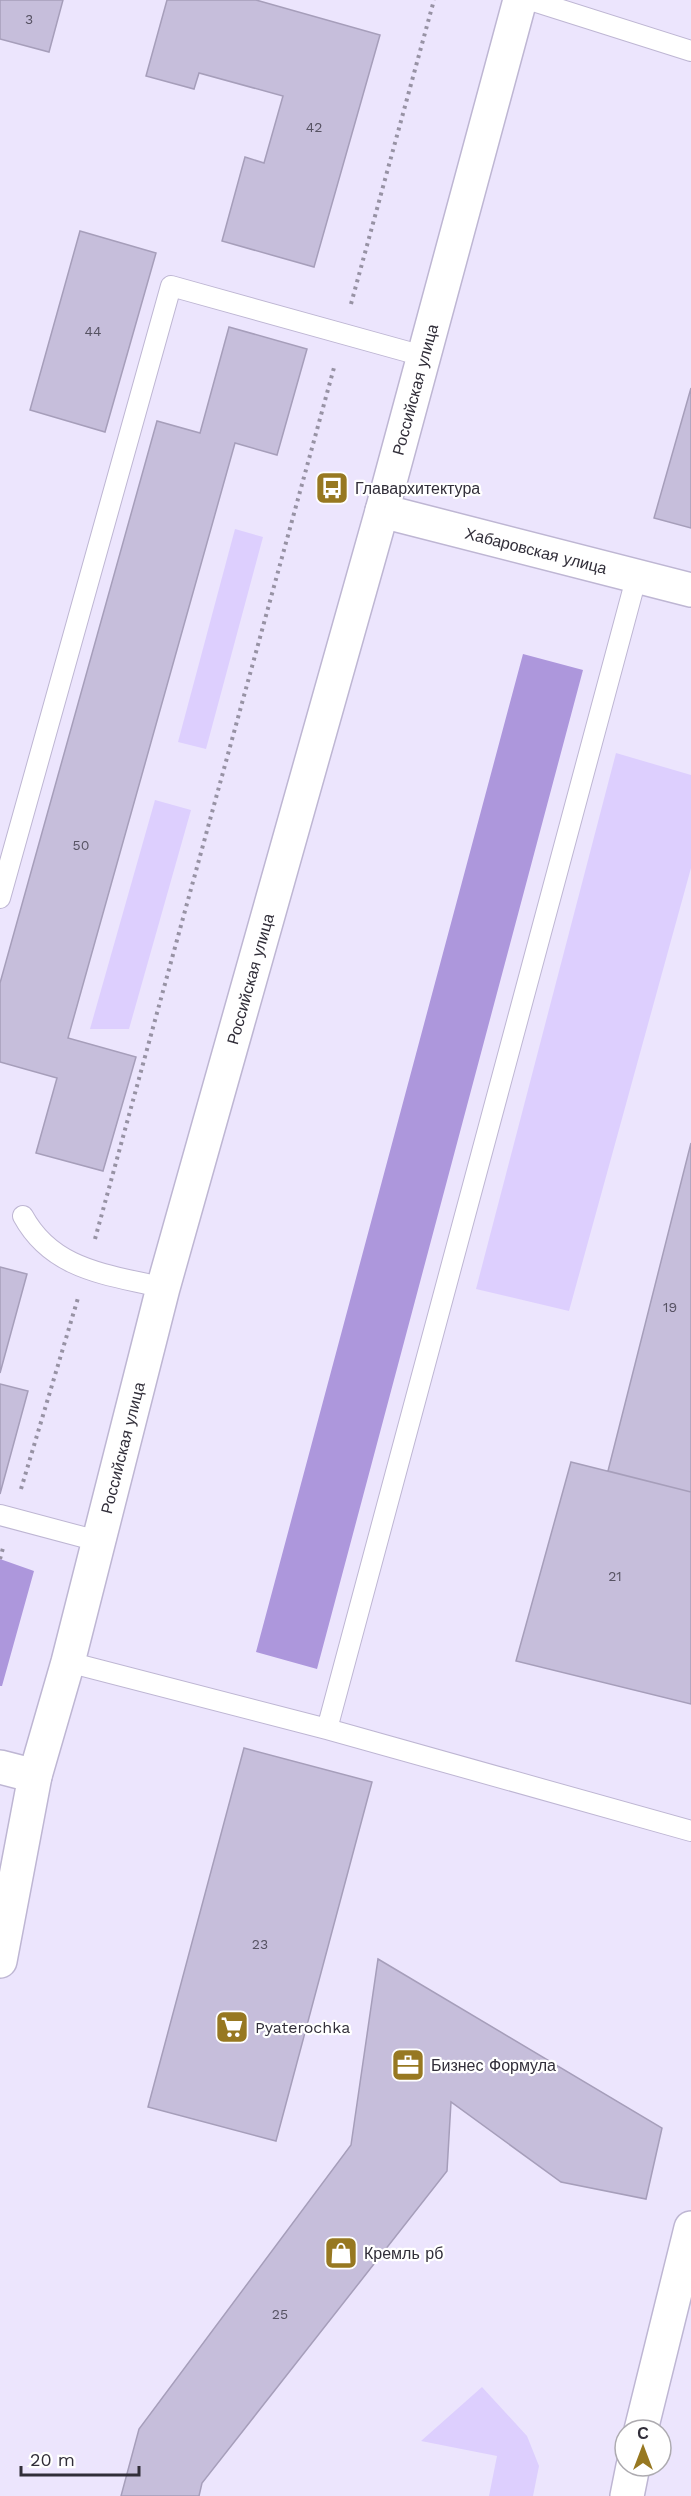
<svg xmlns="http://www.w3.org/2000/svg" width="691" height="2496" font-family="'Work Sans',sans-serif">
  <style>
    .green { fill: #ddcffe }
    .forest { fill: #ad97dc }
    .building { fill: #c6bedb; stroke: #a69eba; stroke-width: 1.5 }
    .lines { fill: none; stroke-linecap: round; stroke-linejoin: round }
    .service-casing { stroke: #beb6d3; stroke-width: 22 }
    .minor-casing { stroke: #beb6d3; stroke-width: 36 }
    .secondary-casing { stroke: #beb6d3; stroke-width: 36 }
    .path { stroke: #9792a4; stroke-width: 4; stroke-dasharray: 3 4.5; stroke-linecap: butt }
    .service { stroke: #fff; stroke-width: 20 }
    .minor { stroke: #fff; stroke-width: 33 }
    .secondary { stroke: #fff; stroke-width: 33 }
    .labels { text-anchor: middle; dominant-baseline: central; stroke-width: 4.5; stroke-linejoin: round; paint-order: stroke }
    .number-label { font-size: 14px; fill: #565262 }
    .street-label { font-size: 16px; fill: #312e39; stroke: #fff }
    .poi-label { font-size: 16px; fill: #312e39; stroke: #fff; text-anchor: start }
  </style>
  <rect width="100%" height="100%" fill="#ece5fd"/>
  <path class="green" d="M235,529L263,537L206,749L178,742Z
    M616,753L691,775V868L569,1311L476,1289Z
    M155,800L191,810L129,1029H90Z
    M482,2387L527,2436L539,2466L533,2496H489L497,2456L421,2441Z"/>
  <path class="forest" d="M523,654L583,670L317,1669L256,1652Z
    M0,1559L34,1571L2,1686H0Z"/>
  <path class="building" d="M0,0H63L49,52L0,39Z
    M167,0H256L380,35L314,267L222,241L245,157L264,163L283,96L199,73L194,89L146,76Z
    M80,231L156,253L105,432L30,410Z
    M229,327L307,349L277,455L235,443L68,1038L136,1057L103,1171L36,1153L57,1078L0,1062V983L157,421L200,433Z
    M691,388V528L654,518Z
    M691,1143V1492L608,1471Z
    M0,1267L27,1274L0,1373Z
    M0,1384L28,1391L0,1494Z
    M571,1462L691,1492V1704L516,1661Z
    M244,1748L372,1782L276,2141L148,2107Z
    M378,1959L662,2128L646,2199L561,2182L451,2102L447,2171L202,2483L199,2496H121L139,2429L351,2145Z"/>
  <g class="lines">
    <defs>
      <path id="service" d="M530,0L691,51
        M0,898L171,286L423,356
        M23,1216C53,1271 108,1274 163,1288
        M0,1515L98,1541
        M68,1662L327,1729L691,1831
        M327,1729L637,575"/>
      <g id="minor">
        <path id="s1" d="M382,511L691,590"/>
        <path d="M0,1767L35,1776"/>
        <path d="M641,2430L691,2228"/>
        <path d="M627,2496L633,2466"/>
      </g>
      <g id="secondary">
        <path id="s2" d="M0,1961L35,1776L68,1662L163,1288L382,511L520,0"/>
      </g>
    </defs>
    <use href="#service" class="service-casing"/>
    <use href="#minor" class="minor-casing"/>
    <use href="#secondary" class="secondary-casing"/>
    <path class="path" d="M351,304L434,0
      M95,1239L335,364
      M21,1489L78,1298
      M0,1559L3,1548"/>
    <use href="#service" class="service"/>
    <use href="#minor" class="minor"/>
    <use href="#secondary" class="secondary"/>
  </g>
  <defs>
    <symbol id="bus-square" viewBox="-11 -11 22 22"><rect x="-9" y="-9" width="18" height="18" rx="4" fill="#977821" stroke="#fff"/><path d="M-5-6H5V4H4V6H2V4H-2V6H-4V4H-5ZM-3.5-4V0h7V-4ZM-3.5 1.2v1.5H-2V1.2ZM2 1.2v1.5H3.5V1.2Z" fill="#fff"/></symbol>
    <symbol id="supermarket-square" viewBox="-11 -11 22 22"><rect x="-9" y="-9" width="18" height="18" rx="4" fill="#977821" stroke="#fff"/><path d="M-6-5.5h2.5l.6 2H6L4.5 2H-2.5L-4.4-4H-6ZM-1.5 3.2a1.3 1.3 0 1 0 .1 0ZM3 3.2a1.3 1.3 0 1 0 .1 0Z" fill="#fff"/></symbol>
    <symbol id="office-square" viewBox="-11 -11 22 22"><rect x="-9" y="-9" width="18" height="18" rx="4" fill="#977821" stroke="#fff"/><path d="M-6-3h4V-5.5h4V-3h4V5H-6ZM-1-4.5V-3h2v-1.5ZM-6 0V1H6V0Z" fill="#fff"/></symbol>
    <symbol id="shop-square" viewBox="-11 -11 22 22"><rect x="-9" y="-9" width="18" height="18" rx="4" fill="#977821" stroke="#fff"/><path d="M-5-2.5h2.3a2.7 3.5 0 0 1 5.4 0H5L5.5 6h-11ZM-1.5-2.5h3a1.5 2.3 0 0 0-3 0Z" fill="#fff"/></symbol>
  </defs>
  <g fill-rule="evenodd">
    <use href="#bus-square" x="313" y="469" width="38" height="38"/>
    <use href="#supermarket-square" x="213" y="2008" width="38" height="38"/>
    <use href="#office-square" x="389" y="2046" width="38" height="38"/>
    <use href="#shop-square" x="322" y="2234" width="38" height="38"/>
  </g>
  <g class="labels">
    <g class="number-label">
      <text x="29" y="19">3</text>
      <text x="314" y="127">42</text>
      <text x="93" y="331">44</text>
      <text x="81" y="845">50</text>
      <text x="670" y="1307">19</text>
      <text x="615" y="1576">21</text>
      <text x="260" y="1944">23</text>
      <text x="280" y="2314">25</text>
    </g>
    <g class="street-label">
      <text stroke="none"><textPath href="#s2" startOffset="1626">Российская улица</textPath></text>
      <text stroke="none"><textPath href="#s1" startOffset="159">Хабаровская улица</textPath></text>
      <text stroke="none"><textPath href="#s2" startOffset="1014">Российская улица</textPath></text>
      <text stroke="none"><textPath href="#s2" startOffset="528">Российская улица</textPath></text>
    </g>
    <g class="poi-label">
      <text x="355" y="488">Главархитектура</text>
      <text x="255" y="2027">Pyaterochka</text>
      <text x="431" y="2065">Бизнес Формула</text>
      <text x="364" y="2253">Кремль рб</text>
    </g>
  </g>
  <g transform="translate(643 2448)"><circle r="28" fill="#ffffff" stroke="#adabb0" stroke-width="1.5"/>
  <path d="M0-4.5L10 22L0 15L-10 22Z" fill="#977821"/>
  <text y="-9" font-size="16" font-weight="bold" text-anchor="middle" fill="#312e39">С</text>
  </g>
  <path d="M21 2466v9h118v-9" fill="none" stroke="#312e39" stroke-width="3"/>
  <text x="30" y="2466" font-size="18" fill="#312e39" stroke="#ffffff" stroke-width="4.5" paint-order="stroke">20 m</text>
</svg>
